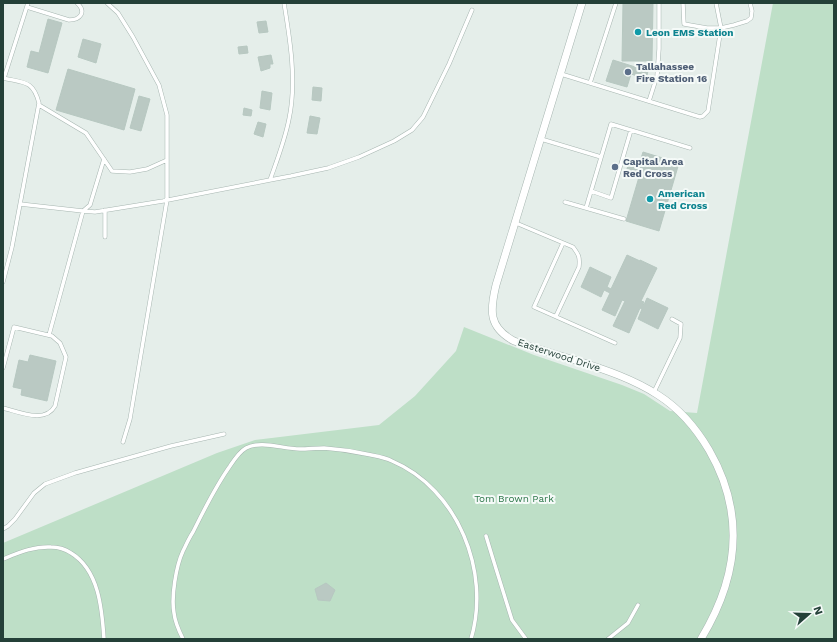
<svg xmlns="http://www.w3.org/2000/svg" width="837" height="642" font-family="'Work Sans',sans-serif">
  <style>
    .green { fill: #bedfc7 }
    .building { fill: #bac9c3; stroke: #b7c8c1 }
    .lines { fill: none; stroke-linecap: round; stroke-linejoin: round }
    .service-casing { stroke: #a7b6b1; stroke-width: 4.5 }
    .minor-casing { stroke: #a7b6b1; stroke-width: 8 }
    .service { stroke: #fff; stroke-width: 3.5 }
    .minor { stroke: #fff; stroke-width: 7 }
    .culture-dot { fill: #0f9aa8; stroke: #f5faf8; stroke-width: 1.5 }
    .service-dot { fill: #5c6f8a; stroke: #f5faf8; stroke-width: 1.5 }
    .labels { text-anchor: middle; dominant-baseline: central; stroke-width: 4; stroke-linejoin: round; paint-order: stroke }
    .culture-label { font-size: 10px; font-weight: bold; fill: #0d838f; stroke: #f5faf8; text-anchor: start }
    .service-label { font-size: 10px; font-weight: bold; fill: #4e5e75; stroke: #f5faf8; text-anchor: start }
    .street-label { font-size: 10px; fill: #244038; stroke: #f5faf8 }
    .park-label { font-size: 10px; fill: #2d774a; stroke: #f5faf8 }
  </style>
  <rect width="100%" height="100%" fill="#e5eeea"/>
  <path class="green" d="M773,3H834V639H3V543L217,453L255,440L379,425L415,396L456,351L464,327L534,355L622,385L644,394L670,411L697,413Z"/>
  <path class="building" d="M623,3H653L652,61H622Z
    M48,19L62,23L48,73L27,67L31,51L39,53Z
    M266,21L268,32L259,33L257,22Z
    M83,39L101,44L96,63L78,57Z
    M247,46L248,53L239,54L238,47Z
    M271,55L273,64H270V68L261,71L258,57Z
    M613,60L648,71L646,79L631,74L627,87L606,81Z
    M68,69L135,89L124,130L56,110Z
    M313,87L322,88L321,101L312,100Z
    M262,91L272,93L270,110L260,108Z
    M139,96L150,99L141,131L130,128Z
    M244,108L252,110L251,116L243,115Z
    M310,116L320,118L317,134L307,133Z
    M258,122L266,124L263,137L254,134Z
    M643,152L679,163L659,231L626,221L639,177L626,173L628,165L638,168Z
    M627,255L640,261V260L657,268L641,301L644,302L643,304L644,305L647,298L668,308L658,329L638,319L642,309L640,308L629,333L613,326L625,301L622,300L615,316L602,310L610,293L604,290L601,297L581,287L590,267L611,277L607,287L611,289Z
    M30,355L56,361L47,401L21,395L22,389L13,387L19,360L28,362Z
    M326,583L335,590L330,601L318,600L315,589Z"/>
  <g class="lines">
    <defs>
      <path id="service" d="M107,3L118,13L133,37L159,85L167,115V200L130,419L123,442
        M683,3L684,24L707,28H721L734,25L747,21L751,18L752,11L750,3
        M27,7L69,20C80,20 87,12 77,3
        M561,74L700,117L703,116L708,111L721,28L716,3
        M3,78C24,83 33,80 39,103L12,247L3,282
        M4,78L28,3
        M590,83L616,3
        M649,101L657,76L659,49V3
        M39,105L86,133L112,171L130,172L147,169L167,160
        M541,139L601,157
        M270,180C277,160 285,140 289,119C297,82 290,39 284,3
        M591,191L611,198L631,130
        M565,202L624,219
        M20,204L83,211L95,212L163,201L270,180L291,176L328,168L359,157L394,141L412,130L423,117L449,64L472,10
        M586,208L611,124L690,148
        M105,210V237
        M516,223L573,247C579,255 580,257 579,267L556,316
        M563,243L534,307L615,343
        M49,335L83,211L90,205L104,159
        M3,368L14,327L52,336L60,343L66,357L55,406C45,424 19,412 3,408
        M654,392L680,338L681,324L672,319
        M3,529L8,526L15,519L34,493L45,484L75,473L171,446L224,434
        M486,536L493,559L512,620L526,639
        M3,559C18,553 34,546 51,547C58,547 65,549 71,553C99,570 102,609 104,639
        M183,639C179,631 175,622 174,613C171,597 176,566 183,551C186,545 189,538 193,532C204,510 215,487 230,466C234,460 239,452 246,448C261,440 283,449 300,449C308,449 316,448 324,448C338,449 352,451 366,454C375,456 384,457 392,461C458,489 491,572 471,639
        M608,639L628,623L638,605"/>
      <path id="minor" d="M582,3L496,285C490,310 488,327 514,341C535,348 557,355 578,361C606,370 633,379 658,395C680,409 696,428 709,450C746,514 738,578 701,639"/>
    </defs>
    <use href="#service" class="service-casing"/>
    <use href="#minor" class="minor-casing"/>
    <use href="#service" class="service"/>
    <use href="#minor" class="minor"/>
  </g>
  <g class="culture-dot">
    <circle cx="638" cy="32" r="4"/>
    <circle cx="650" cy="199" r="4"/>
  </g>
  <g class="service-dot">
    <circle cx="628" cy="72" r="4"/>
    <circle cx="615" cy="167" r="4"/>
  </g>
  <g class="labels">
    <g class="culture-label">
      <text x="646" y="32">Leon EMS Station</text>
      <text x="658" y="193">American<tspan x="658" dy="12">Red Cross</tspan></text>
    </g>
    <g class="service-label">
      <text x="636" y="66">Tallahassee<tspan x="636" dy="12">Fire Station 16</tspan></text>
      <text x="623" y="161">Capital Area<tspan x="623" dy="12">Red Cross</tspan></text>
    </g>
    <g class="street-label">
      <text transform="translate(559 355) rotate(18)">Easterwood Drive</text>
    </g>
    <g class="park-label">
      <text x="514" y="498">Tom Brown Park</text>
    </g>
  </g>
  <rect width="837" height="642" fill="none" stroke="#244038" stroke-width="8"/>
  <g transform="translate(809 614) rotate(70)" stroke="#f5faf8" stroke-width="3" paint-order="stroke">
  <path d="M0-3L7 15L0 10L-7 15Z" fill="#244038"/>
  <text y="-6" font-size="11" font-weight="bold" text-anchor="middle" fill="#244038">N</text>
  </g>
</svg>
